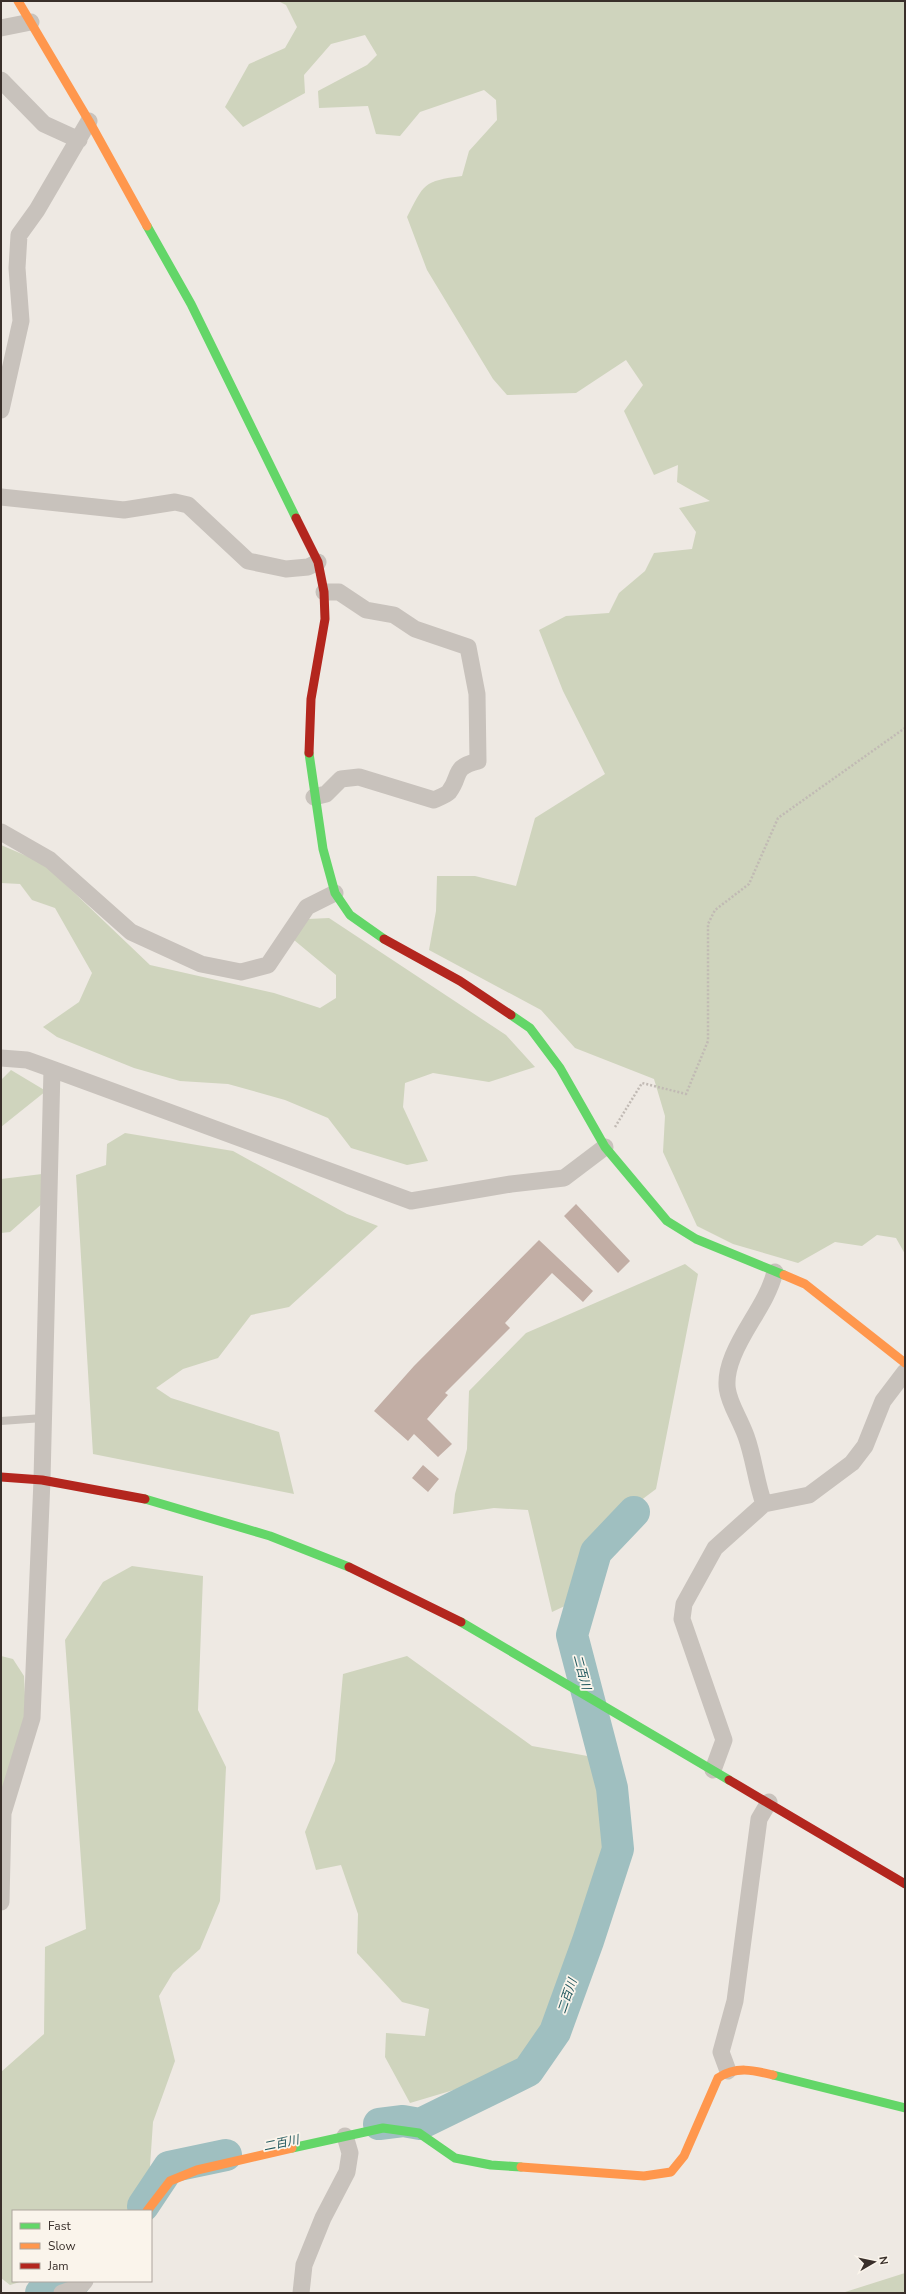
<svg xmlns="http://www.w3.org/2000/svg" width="906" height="2294" font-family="'Nunito Sans','Noto Sans JP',sans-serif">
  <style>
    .green { fill: #cfd4bd }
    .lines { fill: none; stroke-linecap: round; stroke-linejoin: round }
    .river { stroke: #9fbfc0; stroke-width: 32 }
    .building { fill: #c2aea5 }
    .path { stroke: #c1bab4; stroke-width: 2.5; stroke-dasharray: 2 2; stroke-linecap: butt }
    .lane { stroke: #c8c2bc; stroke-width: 8 }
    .street { stroke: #c8c2bc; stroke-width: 17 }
    .fast { stroke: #63d668; stroke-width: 9 }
    .slow { stroke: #ff974d; stroke-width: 9 }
    .jam { stroke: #b3261e; stroke-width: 9 }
    .labels { text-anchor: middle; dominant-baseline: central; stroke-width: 3.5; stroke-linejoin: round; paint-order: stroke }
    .water-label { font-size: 12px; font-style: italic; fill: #1e565c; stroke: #faf4eb }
  </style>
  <rect width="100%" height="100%" fill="#eee9e3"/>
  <path class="green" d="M278,1H905V1254L896,1238L877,1235L862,1246L835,1242L798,1263L733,1244L697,1226L663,1152L665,1116L654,1079L575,1048L541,1010L429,950L436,911L437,876H475L516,886L535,818L605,774L563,691L539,630L566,616L609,613L619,593L645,571L654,553L692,549L696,532L679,508L710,501L677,482L678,465L654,475L624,411L643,385L626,360L576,393L507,395L493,379L427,270L407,217C424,184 423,181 462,176L469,151L497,120L496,100L484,90L420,112L400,136L376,134L368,106L319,108L318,91L367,65L377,55L365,35L331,44L304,75L305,93L243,127L225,107L249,64L285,48L297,27L286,5Z
    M1,845L43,863L150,965L274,993L320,1008L336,998V975L294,940L308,919L329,918L506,1035L535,1067L489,1082L433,1073L405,1083L403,1107L428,1161L407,1165L351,1148L328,1118L285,1100L228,1084L180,1081L134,1068L57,1037L43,1027L79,1002L92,973L55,908L32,900L20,884L1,883Z
    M11,1070L46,1091L1,1127V1080Z
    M125,1133L233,1151L347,1214L378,1226L289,1307L251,1315L218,1358L183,1369L156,1388L171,1398L279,1432L294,1494L93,1454L76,1175L106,1165L107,1144Z
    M42,1174L44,1202L10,1232L1,1233V1179Z
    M685,1264L698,1274L656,1489L632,1507L591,1551L567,1605L552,1612L528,1510L494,1508L453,1514L455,1494L467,1449L469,1391L526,1333Z
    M132,1566L203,1576L198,1710L226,1767L220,1901L200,1949L173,1973L159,1996L175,2061L153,2122L149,2181L131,2211H13V2281H23L10,2285L1,2278V2072L44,2034L45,1947L86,1929L65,1640L103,1582Z
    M1,1656L13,1659L24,1676L26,1715L1,1799Z
    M407,1656L532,1746L604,1759L614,1825L599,1920L567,2009L521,2070L410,2103L385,2057L386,2033L425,2036L429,2009L402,2002L357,1953L358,1914L341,1865L316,1870L305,1832L335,1761L343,1674Z
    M905,2273V2293H842Z"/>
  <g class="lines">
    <path class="river" d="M379,2124L403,2121L420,2124L528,2071L555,2032L588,1941L618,1849L612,1788L572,1635L596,1552L634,1512
      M143,2206L169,2167L226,2155
      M41,2293L75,2281"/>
  </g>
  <path class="building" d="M576,1204L630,1261L618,1273L564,1216Z
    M539,1240L593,1291L583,1302L552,1273L505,1323L510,1328L445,1393L448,1395L427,1419L452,1444L438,1457L414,1434L408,1441L374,1411L414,1366Z
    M423,1465L439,1479L428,1492L412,1478Z"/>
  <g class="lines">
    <path class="path" d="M615,1127L642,1083L686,1094L708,1041V924L715,910L749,884L778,818L905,728"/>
    <path class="lane" d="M1,1421L43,1418"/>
    <path class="street" d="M1,28L31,22
      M1,80L44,124L79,140
      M1,410L21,321L17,268L19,235L37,210L89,121
      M1,497L124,510L175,502L188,505L248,561L286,569L308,567L318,562
      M314,797L326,794L341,779L359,777L434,800C438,798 446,795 449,792C462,775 451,768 478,761L477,694L468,647L415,629L394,615L366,610L339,592H324
      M1,832L50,860L131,932L201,964L241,972L268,965L307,907L335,893
      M1,1058L27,1060L52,1069L411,1201L511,1184L564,1178L605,1147
      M764,1504C756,1482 754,1458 746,1436C734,1404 718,1393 733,1356C745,1326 767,1303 775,1272
      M713,1770L724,1740L682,1619L684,1604L715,1548L764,1504L809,1495L852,1463L865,1446L883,1401L905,1372
      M1,1902L3,1813L32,1718L42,1480L52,1069
      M728,2071L721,2052L735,2001L759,1819L769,1802
      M62,2293L79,2287L85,2281
      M301,2293L304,2265L323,2218L347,2172L350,2153L345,2136"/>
    <path class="fast" d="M147,226L191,304L296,518
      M309,753L323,849L335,893L350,915L384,939
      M511,1015L530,1028L560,1068L605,1147L667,1221L696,1239L784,1275
      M145,1499L270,1536L349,1567
      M461,1622L729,1780
      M773,2075L905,2108
      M292,2148L383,2128L419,2133L455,2158L491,2165L521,2167"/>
    <path class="slow" d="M18,1L89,121L147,226
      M784,1275L805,1284L905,1363
      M521,2167L644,2176L671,2172L684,2156L718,2078C736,2066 753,2070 773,2075
      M147,2211L170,2181L197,2170L292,2148"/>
    <path class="jam" d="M296,518L318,562L324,592L325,619L311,699L309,753
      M384,939L460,981L511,1015
      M1,1477L42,1480L145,1499
      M349,1567L461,1622
      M729,1780L905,1884"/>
  </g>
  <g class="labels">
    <g class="water-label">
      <text transform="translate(582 1672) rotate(75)">二百川</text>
      <text transform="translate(567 1996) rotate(-71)">二百川</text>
      <text transform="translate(281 2143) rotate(-12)">二百川</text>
    </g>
  </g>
  <rect width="906" height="2294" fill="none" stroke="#392f2a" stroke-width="4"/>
  <rect x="12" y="2210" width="140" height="72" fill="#faf4eb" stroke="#ada59e"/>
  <rect x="20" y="2223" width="20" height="6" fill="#63d668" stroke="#ada59e"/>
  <text x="48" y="2230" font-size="12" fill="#392f2a">Fast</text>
  <rect x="20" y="2243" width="20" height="6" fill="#ff974d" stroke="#ada59e"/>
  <text x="48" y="2250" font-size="12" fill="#392f2a">Slow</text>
  <rect x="20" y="2263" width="20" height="6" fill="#b3261e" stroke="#ada59e"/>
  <text x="48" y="2270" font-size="12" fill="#392f2a">Jam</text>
  <g transform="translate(874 2262) rotate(81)" stroke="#faf4eb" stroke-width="3" paint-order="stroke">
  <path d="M0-3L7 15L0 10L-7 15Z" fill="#392f2a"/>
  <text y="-6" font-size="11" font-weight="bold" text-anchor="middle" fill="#392f2a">N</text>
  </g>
</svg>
